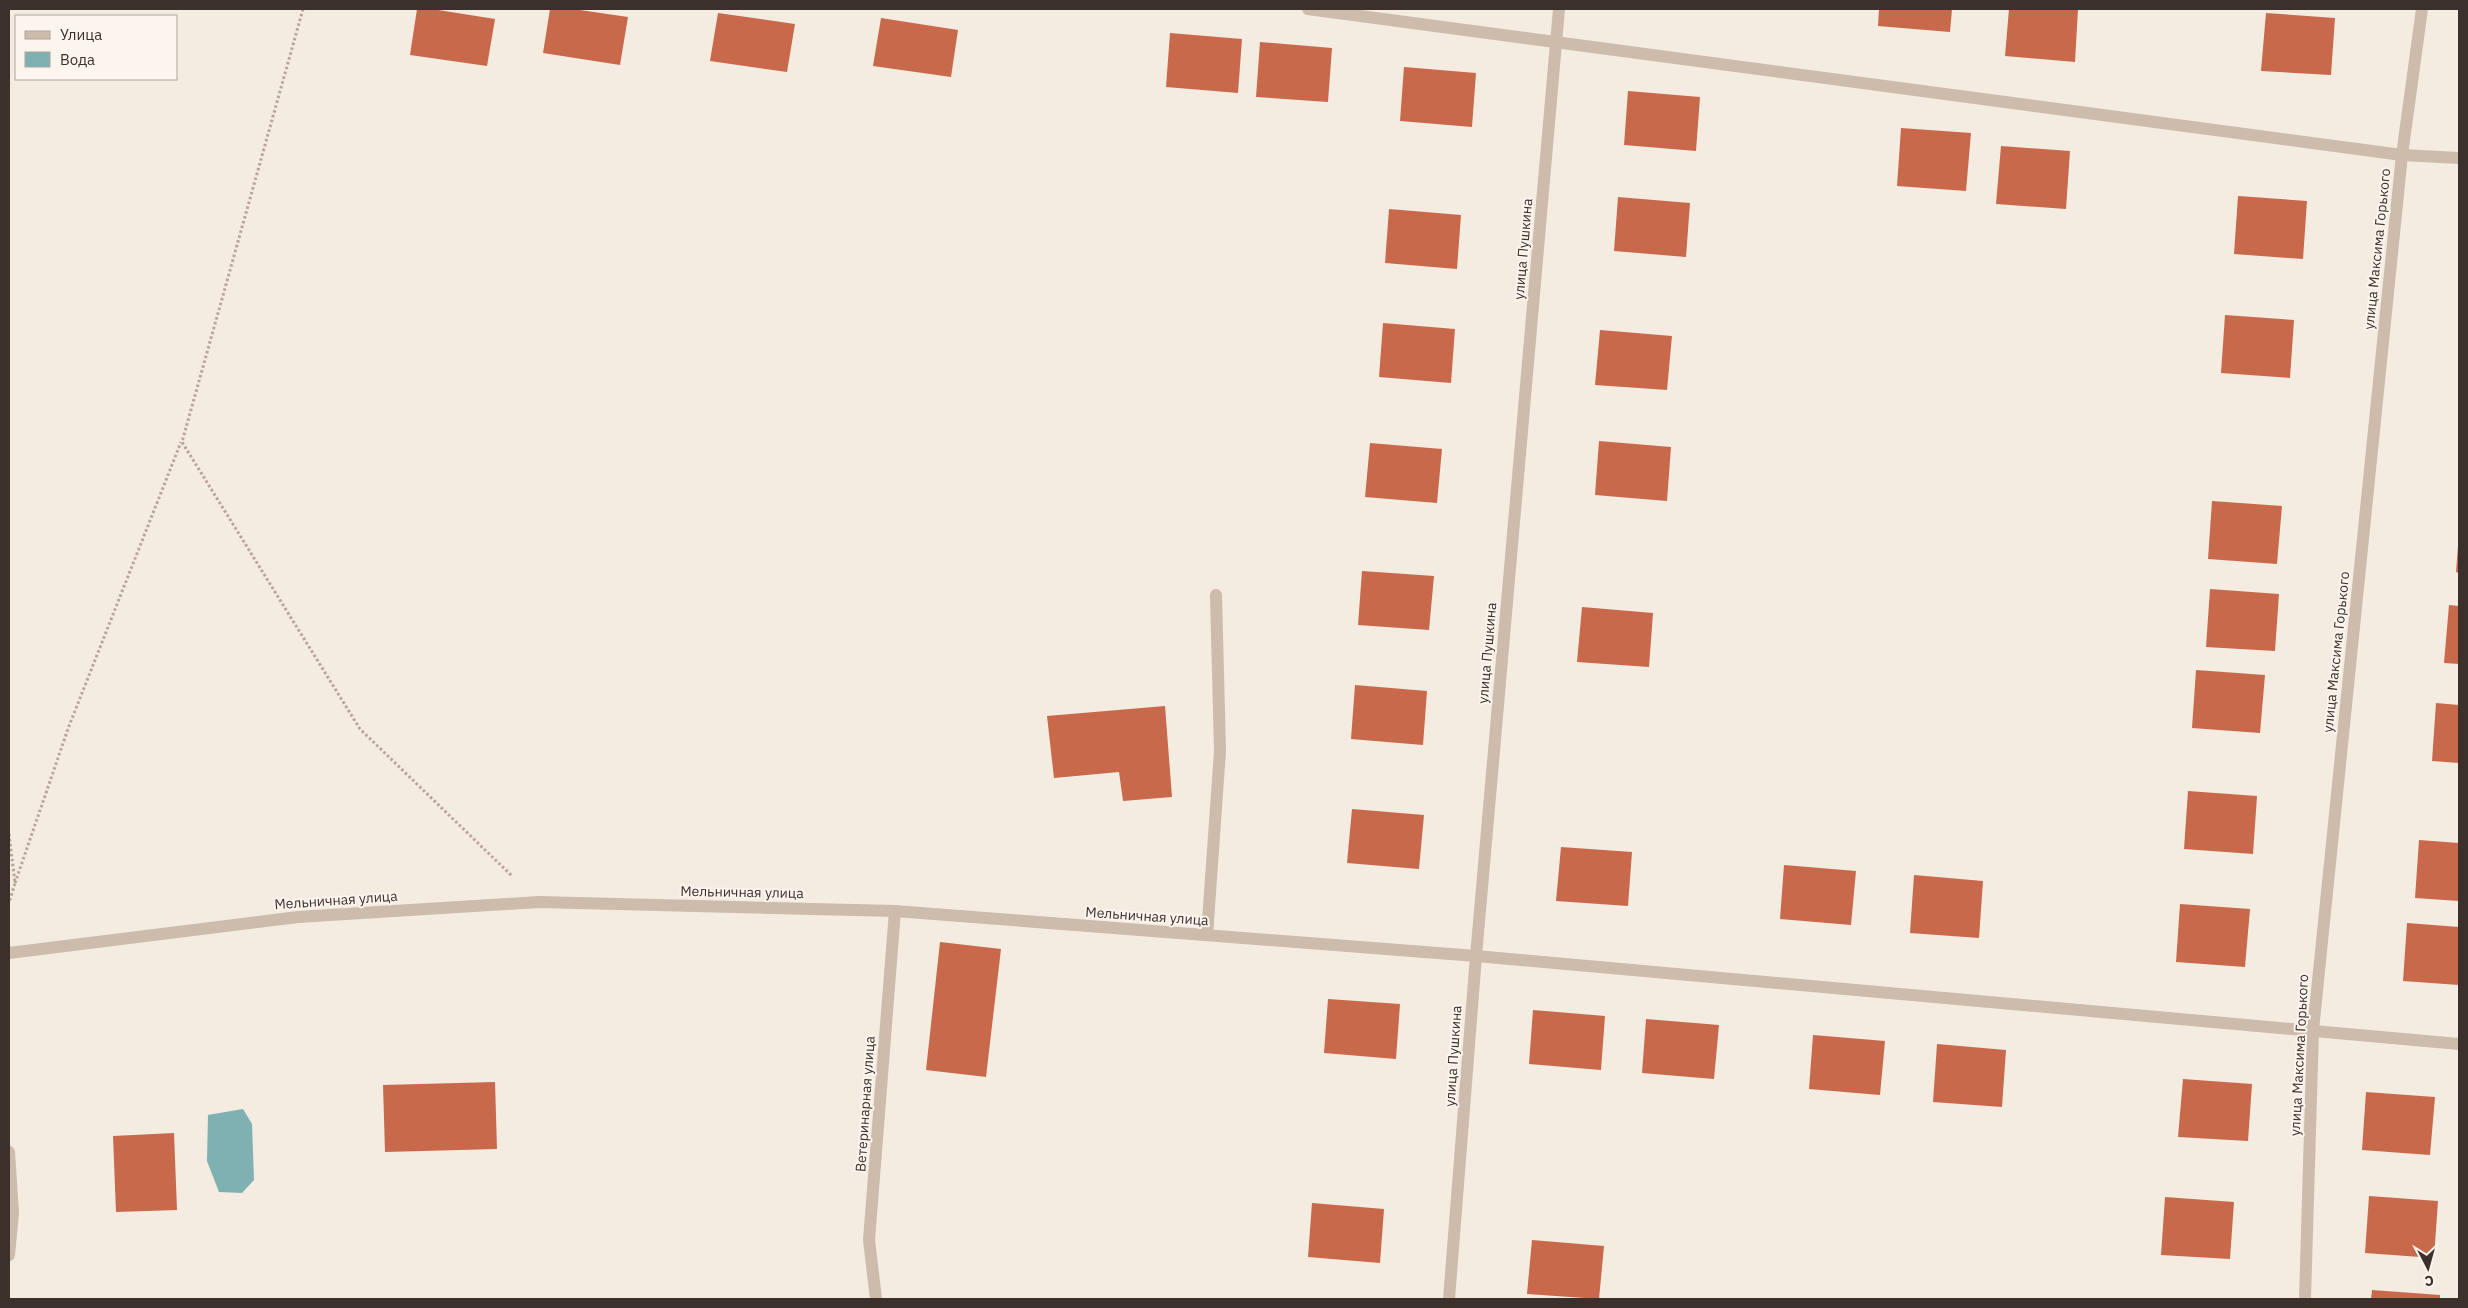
<svg xmlns="http://www.w3.org/2000/svg" width="2468" height="1308" font-family="'IBM Plex Sans',sans-serif">
  <style>
    .water { fill: #7fb0b2 }
    .building { fill: #c8694b }
    .lines { fill: none; stroke-linecap: round; stroke-linejoin: round }
    .path { stroke: #b9a596; stroke-width: 3; stroke-dasharray: 2.5 2.5; stroke-linecap: butt }
    .service { stroke: #cdbbac; stroke-width: 12 }
    .minor { stroke: #cdbbac; stroke-width: 12 }
    .tertiary { stroke: #cdbbac; stroke-width: 12 }
    .labels { text-anchor: middle; dominant-baseline: central; stroke-width: 4; stroke-linejoin: round; paint-order: stroke }
    .street-label { font-size: 14px; fill: #3b302b; stroke: #fbf5ee }
  </style>
  <rect width="100%" height="100%" fill="#f4ebe1"/>
  <path class="water" d="M243,1109L252,1124L254,1180L242,1193L219,1192L207,1161L208,1115Z"/>
  <path class="building" d="M417,9H432L495,19L487,66L410,55Z
    M550,9H573L628,17L620,65L543,53Z
    M1879,9H1952L1950,32L1878,26Z
    M2009,9H2078L2075,62L2005,56Z
    M718,13L795,24L787,72L710,61Z
    M2266,13L2335,18L2331,75L2261,71Z
    M881,18L958,30L951,77L873,66Z
    M1170,33L1242,39L1238,93L1166,87Z
    M1260,42L1332,48L1328,102L1256,97Z
    M1404,67L1476,73L1472,127L1400,121Z
    M1628,91L1700,97L1696,151L1624,145Z
    M1901,128L1971,133L1966,191L1897,186Z
    M2001,146L2070,151L2066,209L1996,204Z
    M2238,196L2307,201L2303,259L2234,254Z
    M1618,197L1690,203L1686,257L1614,251Z
    M1389,209L1461,215L1457,269L1385,263Z
    M2225,315L2294,320L2290,378L2221,373Z
    M1383,323L1455,329L1451,383L1379,377Z
    M1600,330L1672,336L1667,390L1595,385Z
    M1599,441L1671,447L1667,501L1595,495Z
    M1370,443L1442,449L1437,503L1365,497Z
    M2212,501L2282,506L2277,564L2208,559Z
    M2458,546H2459V573L2456,572Z
    M1362,571L1434,576L1429,630L1358,625Z
    M2210,589L2279,594L2275,651L2206,647Z
    M2449,605L2459,606V664L2444,663Z
    M1582,607L1653,613L1649,667L1577,662Z
    M2196,670L2265,675L2260,733L2192,728Z
    M1355,685L1427,691L1423,745L1351,739Z
    M2436,703L2459,705V763L2432,761Z
    M1165,706L1172,797L1123,801L1119,772L1054,778L1047,716Z
    M2188,791L2257,796L2253,854L2184,849Z
    M1352,809L1424,815L1419,869L1347,863Z
    M2419,840L2459,843V901L2415,898Z
    M1561,847L1632,852L1628,906L1556,901Z
    M1784,865L1856,871L1851,925L1780,919Z
    M1914,875L1983,881L1979,938L1910,933Z
    M2180,904L2250,909L2245,967L2176,962Z
    M2407,923L2459,927V985L2403,981Z
    M940,942L1001,949L986,1077L926,1070Z
    M1328,999L1400,1004L1396,1059L1324,1053Z
    M1533,1010L1605,1016L1601,1070L1529,1064Z
    M1646,1019L1719,1025L1714,1079L1642,1073Z
    M1813,1035L1885,1041L1880,1095L1809,1089Z
    M1937,1044L2006,1050L2002,1107L1933,1102Z
    M2183,1079L2252,1084L2248,1141L2178,1137Z
    M495,1082L497,1149L385,1152L383,1085Z
    M2366,1092L2435,1097L2430,1155L2362,1150Z
    M174,1133L177,1210L116,1212L113,1136Z
    M2369,1196L2438,1201L2434,1258L2365,1253Z
    M2165,1197L2234,1202L2230,1259L2161,1255Z
    M1312,1203L1384,1209L1380,1263L1308,1257Z
    M1532,1240L1604,1246L1599,1299L1527,1294Z
    M2372,1290L2440,1295V1299H2371Z"/>
  <g class="lines">
    <path class="path" d="M303,9L182,442L360,729L512,876
      M9,834L15,883L9,903
      M15,883L69,726L181,442"/>
    <path class="service" d="M1207,935L1220,751L1216,595"/>
    <path class="minor" d="M1308,9L2402,155L2459,158
      M9,1152L13,1213L9,1255
      M876,1299L869,1240L895,911
      M1449,1299L1476,956L1559,9
      M2305,1299L2313,1030L2402,155L2422,9"/>
    <path class="tertiary" d="M9,953L298,917L539,902L895,911L1476,956L2459,1044"/>
  </g>
  <g class="labels">
    <g class="street-label">
      <text transform="translate(1523 249) rotate(-85)">улица Пушкина</text>
      <text transform="translate(2377 249) rotate(-84)">улица Максима Горького</text>
      <text transform="translate(2336 652) rotate(-84)">улица Максима Горького</text>
      <text transform="translate(1487 653) rotate(-85)">улица Пушкина</text>
      <text transform="translate(742 892) rotate(1)">Мельничная улица</text>
      <text transform="translate(336 900) rotate(-4)">Мельничная улица</text>
      <text transform="translate(1147 916) rotate(4)">Мельничная улица</text>
      <text transform="translate(2299 1055) rotate(-87)">улица Максима Горького</text>
      <text transform="translate(1453 1056) rotate(-86)">улица Пушкина</text>
      <text transform="translate(865 1104) rotate(-86)">Ветеринарная улица</text>
    </g>
  </g>
  <rect width="2468" height="1308" fill="none" stroke="#3b302b" stroke-width="20"/>
  <rect x="15" y="15" width="162" height="65" fill="#fbf5ee" stroke="#aea6a0"/>
  <rect x="25" y="31" width="25" height="8" fill="#cdbbac" stroke="#aea6a0"/>
  <text x="60" y="40" font-size="15" fill="#3b302b">Улица</text>
  <rect x="25" y="52" width="25" height="15" fill="#7fb0b2" stroke="#aea6a0"/>
  <text x="60" y="65" font-size="15" fill="#3b302b">Вода</text>
  <g transform="translate(2428 1268) rotate(174)" stroke="#fbf5ee" stroke-width="4" paint-order="stroke">
  <path d="M0-4L9 19L0 12L-9 19Z" fill="#3b302b"/>
  <text y="-8" font-size="14" font-weight="bold" text-anchor="middle" fill="#3b302b">С</text>
  </g>
</svg>
